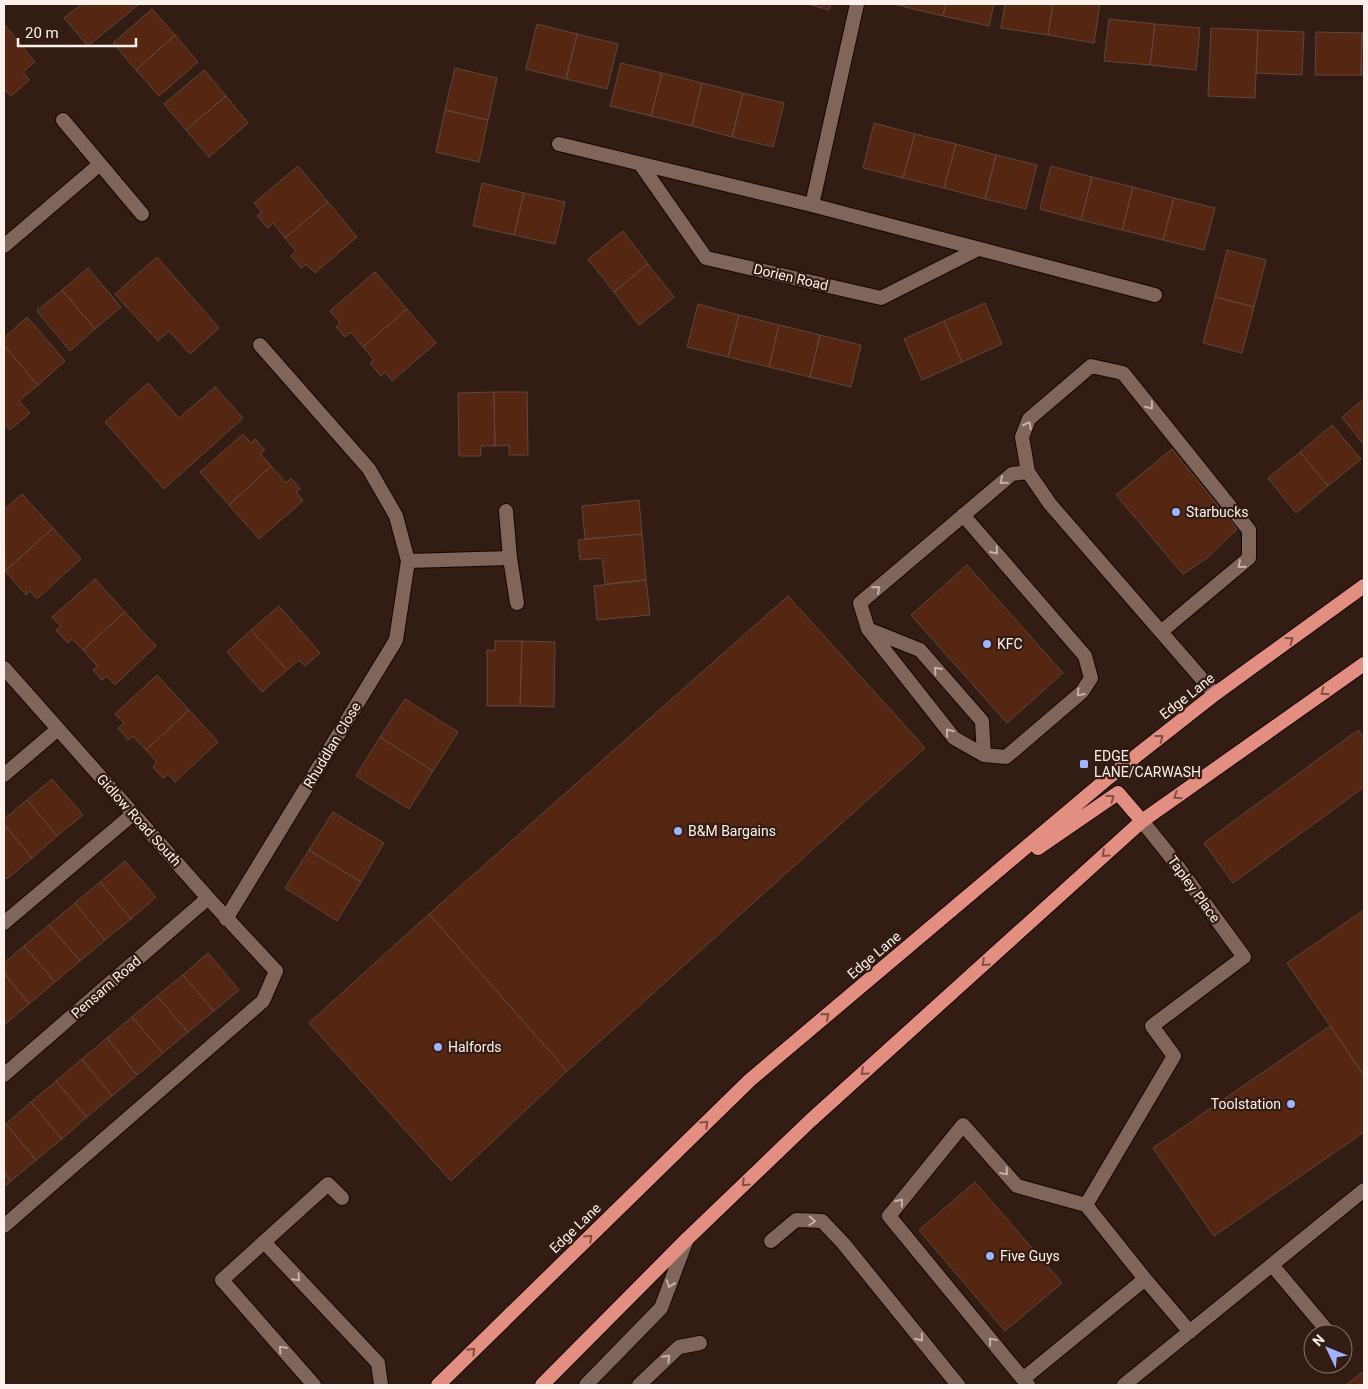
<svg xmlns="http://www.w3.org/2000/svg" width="1368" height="1389" font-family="Roboto,sans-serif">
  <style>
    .building { fill: #552612; stroke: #60473d }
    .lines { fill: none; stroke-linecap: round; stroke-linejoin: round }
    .service-casing { stroke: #190601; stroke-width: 16 }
    .minor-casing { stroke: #190601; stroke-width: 16 }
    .trunk-casing { stroke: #190601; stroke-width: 16 }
    .service { stroke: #80655b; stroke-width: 14 }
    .minor { stroke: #80655b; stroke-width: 14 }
    .trunk { stroke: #e28e80; stroke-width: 14 }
    .oneway { stroke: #c5b2ab }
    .oneway2 { stroke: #814f44 }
    .poi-dot { fill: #a0b3fd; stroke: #321c13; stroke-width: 2 }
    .labels { text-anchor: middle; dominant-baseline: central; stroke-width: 4.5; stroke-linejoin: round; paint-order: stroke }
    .street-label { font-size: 14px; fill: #fef1ec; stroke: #321c13 }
    .poi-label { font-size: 14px; fill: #fef1ec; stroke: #321c13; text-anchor: start }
  </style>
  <rect width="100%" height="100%" fill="#321c13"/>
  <path class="building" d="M82,4H139L88,46L64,18Z
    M808,4H831L829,10Z
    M897,4H946L943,16L897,5Z
    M946,4H994L989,26L943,16Z
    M1005,4H1053L1048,35L1001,28Z
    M1053,4H1100L1094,43L1048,35Z
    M152,9L175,35L136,70L113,43Z
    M1109,19L1155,24L1150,65L1104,61Z
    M4,24L35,62L23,72L29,80L11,96L4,89Z
    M537,24L577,34L566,79L526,69Z
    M1155,24L1200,28L1196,70L1150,65Z
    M1211,28L1258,30L1255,98L1208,96Z
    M1258,30L1304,32L1302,75L1256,73Z
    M1316,32L1362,33L1361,75H1315Z
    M1362,33H1364V75H1361Z
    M577,34L618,44L607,89L566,79Z
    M175,35L198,62L159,96L136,70Z
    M621,63L662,73L651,116L610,106Z
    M455,68L497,78L488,120L445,110Z
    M204,70L226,96L186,130L164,104Z
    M662,73L702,83L692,126L651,116Z
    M702,83L743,93L732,137L692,126Z
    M743,93L784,103L773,147L732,137Z
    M226,96L248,123L209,157L186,130Z
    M445,110L488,120L479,162L436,152Z
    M874,123L915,134L903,178L863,168Z
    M915,134L956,144L944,188L903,178Z
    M956,144L996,155L985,199L944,188Z
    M996,155L1037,165L1026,209L985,199Z
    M298,166L328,202L285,238L273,223L268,228L257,216L262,212L254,203Z
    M1051,166L1092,177L1081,220L1040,209Z
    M1092,177L1133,187L1122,230L1081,220Z
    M482,183L524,193L514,235L473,226Z
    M1133,187L1174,198L1163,240L1122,230Z
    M524,193L565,202L555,244L514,235Z
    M1174,198L1215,208L1204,250L1163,240Z
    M328,202L357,237L315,273L306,264L301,268L291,256L296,251L285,238Z
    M623,231L648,264L614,292L588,259Z
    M1227,250L1266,260L1254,307L1215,297Z
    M157,257L219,328L190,354L169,331L158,341L115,294Z
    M648,264L674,297L639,325L614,292Z
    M88,268L121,307L95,329L62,290Z
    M375,272L407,309L363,347L351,332L345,337L336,327L340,323L330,311Z
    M62,290L95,329L70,351L37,311Z
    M1215,297L1254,307L1242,353L1203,343Z
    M985,303L1002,344L962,362L944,321Z
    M698,304L739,315L728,357L687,347Z
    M407,309L436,343L392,381L385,372L381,376L370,363L374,360L363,347Z
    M739,315L779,325L769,367L728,357Z
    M27,317L65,361L38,385L4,346V338Z
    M944,321L962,362L922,380L904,339Z
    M779,325L820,335L810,377L769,367Z
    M820,335L861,345L851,387L810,377Z
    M4,346L38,385L19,401L30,413L10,430L4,423Z
    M148,383L179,418L215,387L243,418L164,489L105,422Z
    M494,392L495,446H481V456H459L458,393Z
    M494,392H527L528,455H509V445L495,446Z
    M1364,399V445L1342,417Z
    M1332,425L1361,459L1328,486L1300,452Z
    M243,434L251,443L255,439L265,450L260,453L271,466L229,505L200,472Z
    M1172,449L1237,529L1207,558L1183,574L1116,495Z
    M1300,452L1328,486L1296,513L1268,478Z
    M271,466L286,483L291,478L300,489L296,492L303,501L259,539L229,505Z
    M22,494L53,528L5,571L4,510Z
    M639,500L642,534L585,539L582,506Z
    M53,528L81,559L37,599L30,591L26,595L5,571Z
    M642,534L646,580L605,584L602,558L580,560L578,540Z
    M967,565L1063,673L1007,723L911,615Z
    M95,579L125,612L83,650L72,639L68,643L56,630L61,626L52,617Z
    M646,580L650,615L597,620L594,586Z
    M788,596L925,748L567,1071L429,914Z
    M279,606L320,653L305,666L299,660L287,670L251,630Z
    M125,612L156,646L115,685L107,676L102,680L93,670L97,666L83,650Z
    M251,630L287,670L262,692L227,652Z
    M495,641H522L520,706H487V650L495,651Z
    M522,641L555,642L554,707L520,706Z
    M157,675L189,710L146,750L133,736L128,740L118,728L124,723L115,714Z
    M405,699L458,732L433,771L380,737Z
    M189,710L218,742L175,782L168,774L163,778L153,767L157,762L146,750Z
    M1358,730L1364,738V787L1233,883L1204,843Z
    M380,737L433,771L409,809L356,776Z
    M52,779L83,815L57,836L27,800Z
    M27,800L57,836L32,858L4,824V819Z
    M333,812L384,843L361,882L309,850Z
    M4,824L32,858L7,879L4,876Z
    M309,850L361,882L337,921L285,888Z
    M125,861L156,897L131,919L100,882Z
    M100,882L131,919L105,940L75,903Z
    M75,903L105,940L80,961L49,925Z
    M1364,910V1075L1287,963Z
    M429,914L567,1071L451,1181L309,1023Z
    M49,925L80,961L55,982L24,946Z
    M24,946L55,982L29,1004L4,973V963Z
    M208,953L239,990L214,1011L183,975Z
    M4,973L29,1004L4,1025Z
    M183,975L214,1011L188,1032L157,996Z
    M157,996L188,1032L163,1053L132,1017Z
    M132,1017L163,1053L137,1075L107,1038Z
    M1330,1026L1364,1075V1132L1214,1236L1153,1148Z
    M107,1038L137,1075L112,1096L82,1059Z
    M82,1059L112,1096L87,1117L56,1081Z
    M56,1081L87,1117L62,1139L31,1102Z
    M31,1102L62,1139L36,1160L6,1124Z
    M6,1124L36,1160L11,1181L4,1172V1125Z
    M4,1172L11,1181L4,1187Z
    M975,1182L1062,1283L1005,1331L919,1230Z
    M1364,1371V1385H1346Z"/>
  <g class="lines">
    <defs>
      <path id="service" d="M1028,472L1022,437L1029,419L1091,366L1123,373L1249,530V558L1162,631
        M963,515L1085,656L1091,678L1082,692L1006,757L984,755L954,738L868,629L860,603L1012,474L1028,472L1050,504L1215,694
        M870,630L920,650L982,721L984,755
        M1142,821L1167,852L1244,957L1152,1026L1174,1056L1086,1205L1145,1279L1190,1332
        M4,923L133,814
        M4,1226L263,1001L276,971
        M771,1241L796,1220L822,1221L843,1243L958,1385
        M1272,1265L1330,1334
        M222,1280L328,1184L342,1198
        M1023,1379L889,1216L963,1125L1017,1186L1086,1205
        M639,1385L679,1347L700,1343
        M1028,1385L1023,1379L1145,1279
        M1124,1385L1364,1190"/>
      <path id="minor" d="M559,144L812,205L1155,295
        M100,164L142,214
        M641,165L706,258L881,298L978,249
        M812,205L857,4
        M4,246L100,164L63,120
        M510,558L517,603
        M408,561L510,558L506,511
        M4,668L208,898L276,971
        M4,775L58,729
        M226,919L396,640L408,561L396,516L369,469L260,345
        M4,1075L208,898
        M264,1242L378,1363L381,1385
        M222,1280L314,1385
        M586,1385L661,1308L687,1239"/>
      <path id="trunk" d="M1038,848L1118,793L1142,821
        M438,1385L750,1080L1108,778L1215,694L1364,586
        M542,1385L687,1239L810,1121L1142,821L1364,664"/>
    </defs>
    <use href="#service" class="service-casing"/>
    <use href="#minor" class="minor-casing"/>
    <use href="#trunk" class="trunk-casing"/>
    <use href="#service" class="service"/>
    <use href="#minor" class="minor"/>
    <use href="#trunk" class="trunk"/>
  </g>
  <defs><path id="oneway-chevron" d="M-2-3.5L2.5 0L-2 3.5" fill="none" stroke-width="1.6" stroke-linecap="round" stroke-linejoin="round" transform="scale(1.25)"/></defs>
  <g class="oneway">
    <use href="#oneway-chevron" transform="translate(1150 406) rotate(51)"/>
    <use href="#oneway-chevron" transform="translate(1028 425) rotate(-63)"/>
    <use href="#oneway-chevron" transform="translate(1003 481) rotate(140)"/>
    <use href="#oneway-chevron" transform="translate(995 551) rotate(49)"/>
    <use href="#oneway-chevron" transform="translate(1241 565) rotate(139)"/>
    <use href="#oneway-chevron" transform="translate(877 589) rotate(-41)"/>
    <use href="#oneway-chevron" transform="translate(937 670) rotate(-132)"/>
    <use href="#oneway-chevron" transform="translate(1080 693) rotate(132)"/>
    <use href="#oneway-chevron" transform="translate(949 732) rotate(-129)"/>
    <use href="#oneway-chevron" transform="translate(1005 1172) rotate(48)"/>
    <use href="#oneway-chevron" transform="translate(900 1202) rotate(-51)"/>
    <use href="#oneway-chevron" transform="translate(812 1221) rotate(3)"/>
    <use href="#oneway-chevron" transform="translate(297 1278) rotate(47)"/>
    <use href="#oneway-chevron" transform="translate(670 1284) rotate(110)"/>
    <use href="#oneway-chevron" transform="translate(920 1338) rotate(51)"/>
    <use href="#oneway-chevron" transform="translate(992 1341) rotate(-130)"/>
    <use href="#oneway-chevron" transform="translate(282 1349) rotate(-131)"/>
    <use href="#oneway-chevron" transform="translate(667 1358) rotate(-45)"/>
  </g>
  <g class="oneway2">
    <use href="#oneway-chevron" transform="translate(1290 640) rotate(-36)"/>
    <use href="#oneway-chevron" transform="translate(1324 692) rotate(145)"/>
    <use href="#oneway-chevron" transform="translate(1160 738) rotate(-38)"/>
    <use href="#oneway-chevron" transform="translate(1177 796) rotate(145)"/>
    <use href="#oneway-chevron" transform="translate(1111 798) rotate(-35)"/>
    <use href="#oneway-chevron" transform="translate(1105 854) rotate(138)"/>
    <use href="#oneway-chevron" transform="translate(985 963) rotate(138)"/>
    <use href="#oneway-chevron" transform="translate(826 1016) rotate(-40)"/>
    <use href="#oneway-chevron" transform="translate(864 1072) rotate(138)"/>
    <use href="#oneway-chevron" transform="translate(705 1124) rotate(-44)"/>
    <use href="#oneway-chevron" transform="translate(745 1183) rotate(136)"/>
    <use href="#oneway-chevron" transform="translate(589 1238) rotate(-44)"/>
    <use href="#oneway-chevron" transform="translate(472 1351) rotate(-45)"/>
  </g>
  <g class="poi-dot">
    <circle cx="1176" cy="512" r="5"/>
    <circle cx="987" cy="644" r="5"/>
    <rect x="1079" y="759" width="10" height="10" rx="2.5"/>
    <circle cx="678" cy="831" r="5"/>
    <circle cx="438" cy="1047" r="5"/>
    <circle cx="1291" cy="1104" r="5"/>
    <circle cx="990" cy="1256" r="5"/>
  </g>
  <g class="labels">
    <g class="street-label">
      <text transform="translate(791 277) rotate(13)">Dorien Road</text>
      <text transform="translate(1187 696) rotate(-38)">Edge Lane</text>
      <text transform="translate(332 745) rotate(-59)">Rhuddlan Close</text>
      <text transform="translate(139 820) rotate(48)">Gidlow Road South</text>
      <text transform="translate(1194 889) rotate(54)">Tapley Place</text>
      <text transform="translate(874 955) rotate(-40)">Edge Lane</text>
      <text transform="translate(106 987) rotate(-41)">Pensarn Road</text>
      <text transform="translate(575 1228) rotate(-44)">Edge Lane</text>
    </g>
    <g class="poi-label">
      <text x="1186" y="512">Starbucks</text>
      <text x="997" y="644">KFC</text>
      <text x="1094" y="756">EDGE<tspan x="1094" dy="16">LANE/CARWASH</tspan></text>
      <text x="688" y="831">B&amp;M Bargains</text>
      <text x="448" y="1047">Halfords</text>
      <text x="1281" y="1104" text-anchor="end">Toolstation</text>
      <text x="1000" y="1256">Five Guys</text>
    </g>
  </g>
  <rect width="1368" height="1389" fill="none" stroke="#fef1ec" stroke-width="10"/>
  <g transform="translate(1328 1349) rotate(313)"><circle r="24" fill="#321c13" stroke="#84716a"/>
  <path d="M0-4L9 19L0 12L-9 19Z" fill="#a0b3fd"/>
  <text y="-8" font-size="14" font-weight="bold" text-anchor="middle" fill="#fef1ec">N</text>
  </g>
  <path d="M18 38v8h118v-8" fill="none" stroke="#fef1ec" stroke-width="2.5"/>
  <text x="25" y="38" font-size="15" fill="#fef1ec" stroke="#321c13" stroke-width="4" paint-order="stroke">20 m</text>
</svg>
